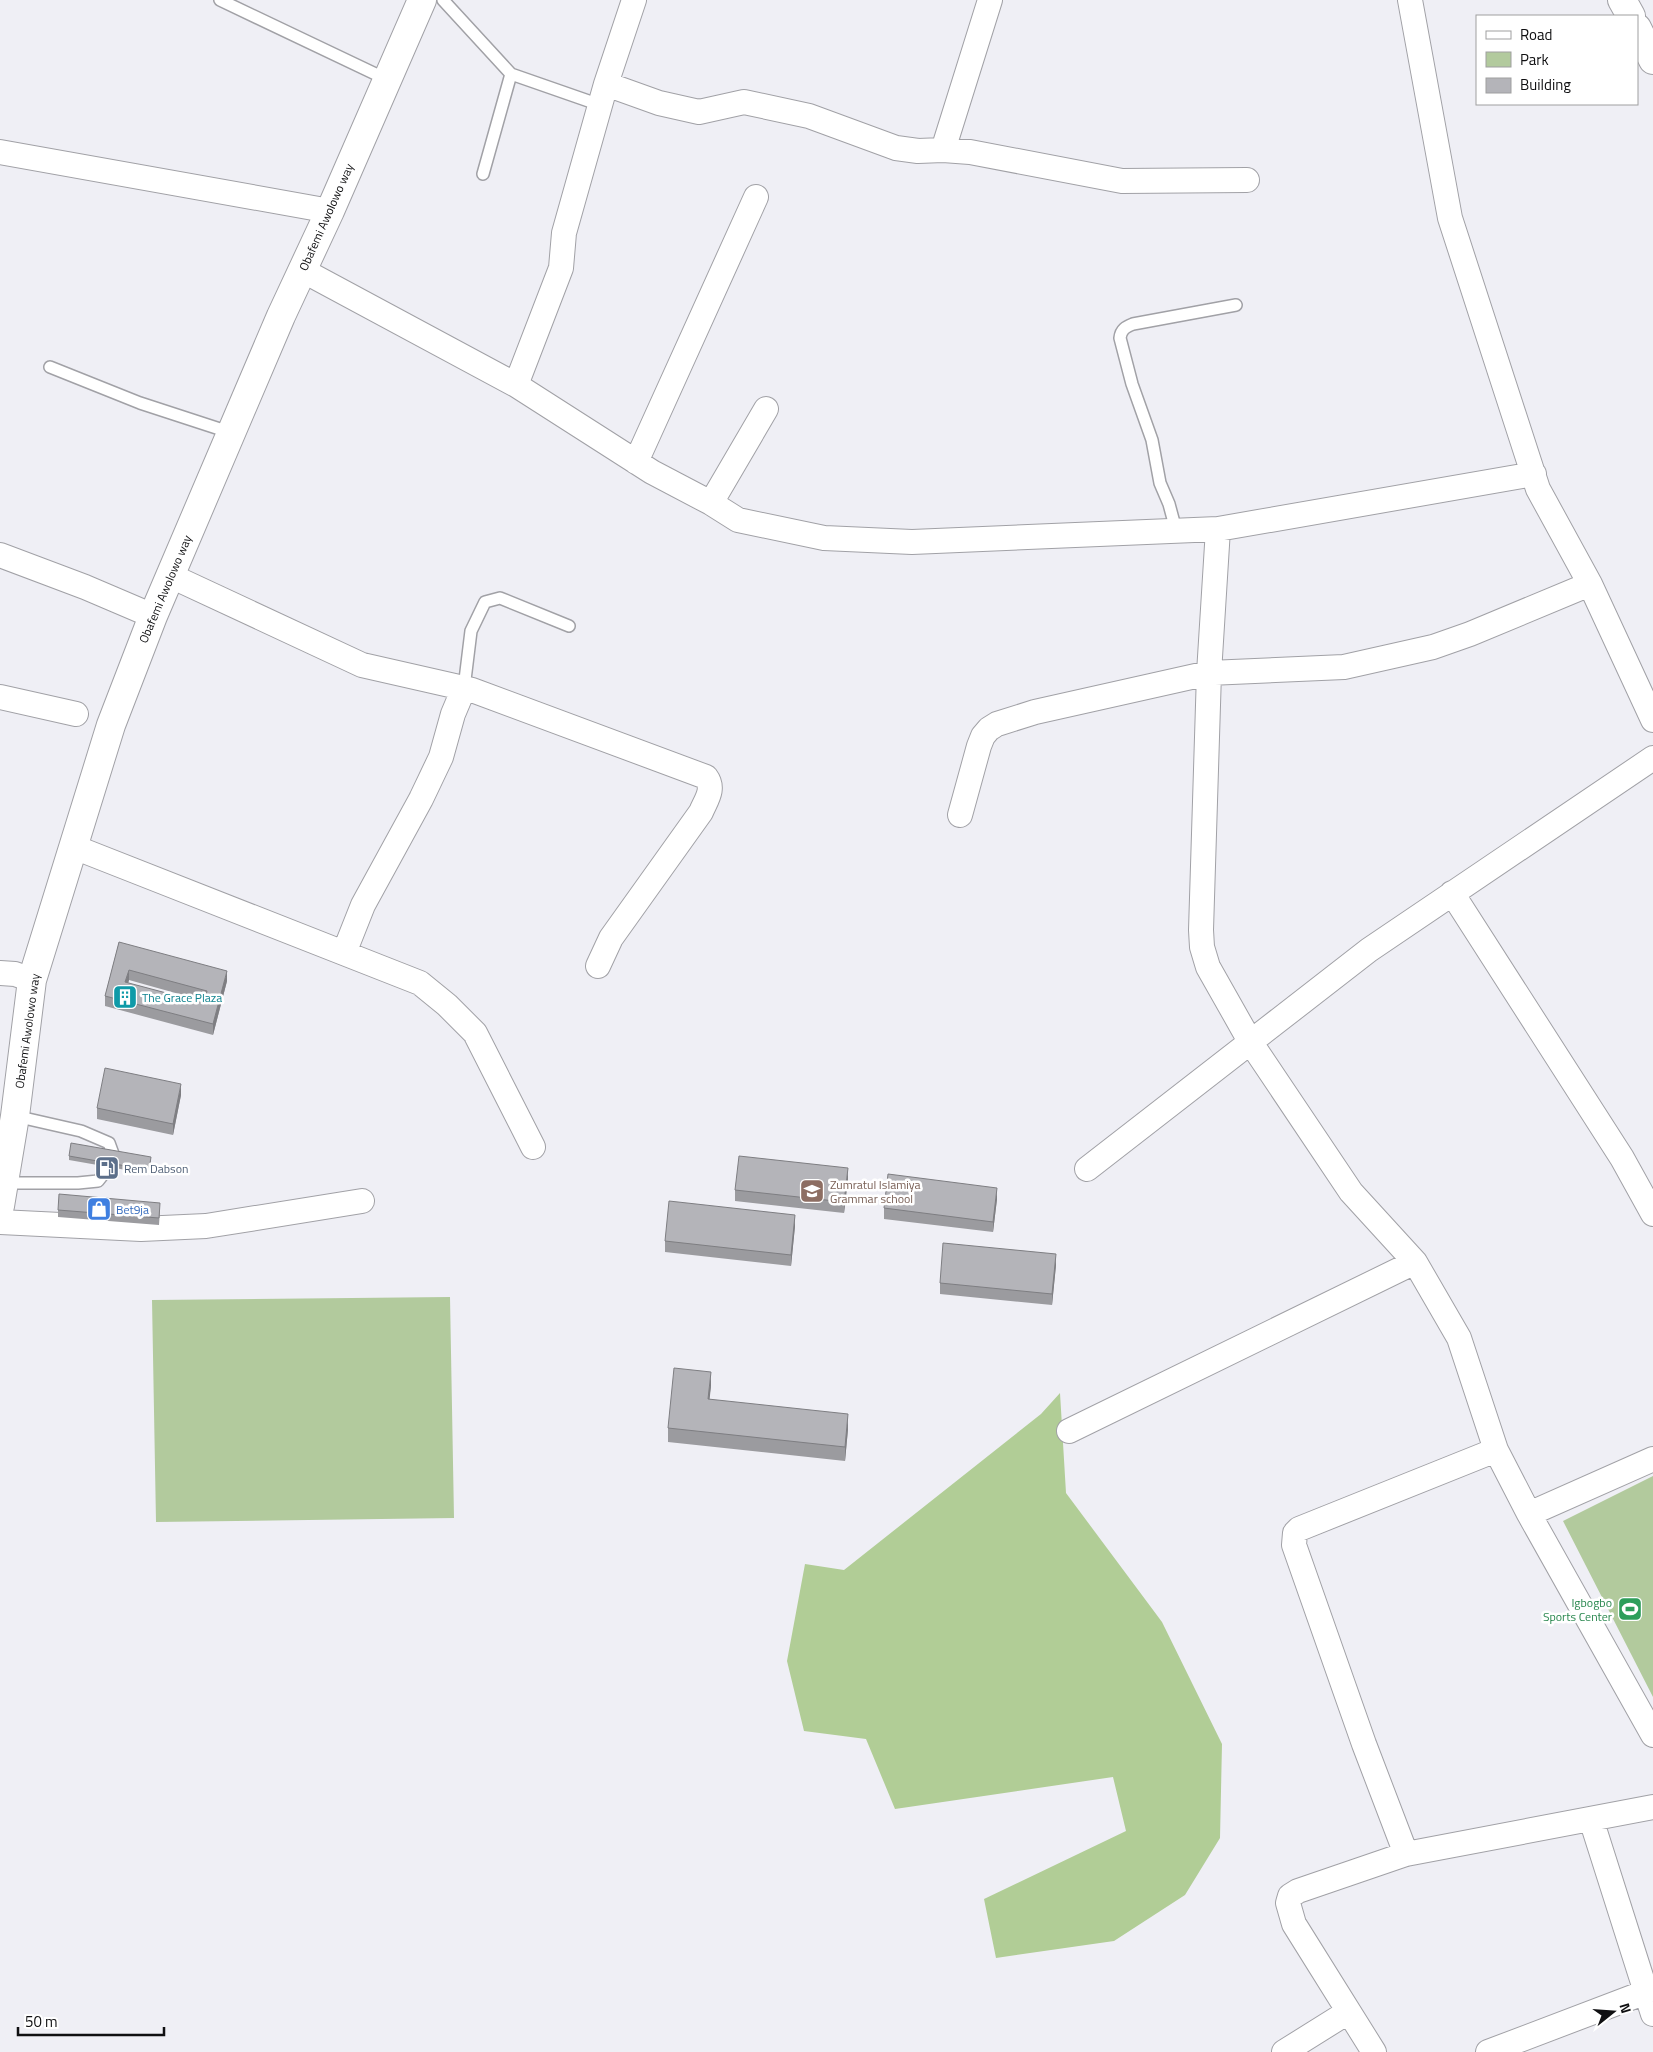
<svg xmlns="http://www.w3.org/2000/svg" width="1653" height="2052" font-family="'Titillium Web',sans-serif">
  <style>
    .green { fill: #b2ca9d }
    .forest { fill: #b1cd96 }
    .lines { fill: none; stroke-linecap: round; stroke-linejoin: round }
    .lane-casing { stroke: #a1a1a6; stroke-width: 14 }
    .street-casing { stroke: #a1a1a6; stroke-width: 26 }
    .secondary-casing { stroke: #a1a1a6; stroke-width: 30 }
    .lane { stroke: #fff; stroke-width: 11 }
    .street { stroke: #fff; stroke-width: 24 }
    .secondary { stroke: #fff; stroke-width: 28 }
    .wall { fill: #9b9b9f; fill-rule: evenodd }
    .shaded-wall { fill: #7e7e82 }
    .building { fill: #b4b4b9; stroke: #7e7e82; fill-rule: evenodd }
    .labels { text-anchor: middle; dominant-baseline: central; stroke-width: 5; stroke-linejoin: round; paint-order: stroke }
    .street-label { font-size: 12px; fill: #0f0f11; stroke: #fff }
    .culture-label { font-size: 12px; fill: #0d838f; stroke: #fff; text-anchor: start }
    .service-label { font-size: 12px; fill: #4e5e75; stroke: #fff; text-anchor: start }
    .education-label { font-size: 12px; fill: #785e54; stroke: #fff; text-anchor: start }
    .shop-label { font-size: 12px; fill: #366cbe; stroke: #fff; text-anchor: start }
    .leisure-label { font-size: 12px; fill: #27864d; stroke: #fff; text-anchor: end }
  </style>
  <rect width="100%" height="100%" fill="#efeff5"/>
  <path class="green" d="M450,1297L454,1518L156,1522L152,1300Z
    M1653,1476V1697L1563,1521Z"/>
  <path class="forest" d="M1060,1393L1066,1493L1162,1622L1222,1744L1220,1838L1185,1895L1114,1941L996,1958L984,1899L1126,1831L1113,1777L895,1809L866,1739L804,1731L787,1661L805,1564L844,1570L1041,1414Z"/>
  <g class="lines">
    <defs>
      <path id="lane" d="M220,0L386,79
        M443,0L511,74L600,105
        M483,174L511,74
        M50,367L140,403L232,433
        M1176,530L1169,504L1160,483L1152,440L1132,384L1120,338C1121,329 1126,327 1133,324L1236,305
        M464,688L471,631L485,602L500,598L569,626
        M15,1116L81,1131L109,1143L113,1154
        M4,1183H78L98,1181L109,1167"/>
      <path id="street" d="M1410,0L1450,218L1538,489L1590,584L1653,720
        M606,84L659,103L699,112L744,102L809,116L896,148L918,151L943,150L970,152L1122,181L1247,180
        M943,150L990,0
        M0,152L330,211
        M302,270L516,385L652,472L711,503L738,520L824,538L912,542L1218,529L1534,474
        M516,385L561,268L564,233L606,84L634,0
        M636,462L756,197
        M711,503L766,409
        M1218,529L1209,673L1201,930L1202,947L1208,967L1251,1043L1351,1192L1415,1262L1459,1338L1496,1450L1529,1514L1653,1735
        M0,555L85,587L153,616
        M171,576L362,665L472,690L706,777C715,789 706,800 701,812L611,938L598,966
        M0,697L76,714
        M960,815L979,746L983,736L989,729L997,724L1035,712L1209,673L1344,667L1433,647L1470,634L1590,584
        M74,847L420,983L447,1005L475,1033L533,1147
        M1452,893L1622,1158L1653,1214
        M344,953L363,905L421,799L441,757L453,714L464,688
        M0,973L15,974L32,980
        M1087,1169L1369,950L1653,758
        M0,1222L141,1229L206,1226L362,1201
        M1069,1431L1415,1262
        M1529,1514L1653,1459
        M1591,1819L1653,2014
        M1406,1854L1364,1744L1294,1545L1295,1533L1299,1529L1496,1450
        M1284,2052L1348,2012
        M1374,2052L1294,1924L1288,1903L1290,1896L1298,1891L1406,1854L1653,1807
        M1488,2052L1646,1992"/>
      <path id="secondary" d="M1622,0L1631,16
        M1637,28L1653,60
        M0,1206L15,1116L32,980L111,725L153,616L281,316L330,211L422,0"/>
    </defs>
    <use href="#lane" class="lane-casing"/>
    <use href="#street" class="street-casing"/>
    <use href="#secondary" class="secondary-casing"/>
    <use href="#lane" class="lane"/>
    <use href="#street" class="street"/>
    <use href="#secondary" class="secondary"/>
  </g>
  <path class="wall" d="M119,942L227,981L213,1035L105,1006V996ZM129,980L204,1001V1003L128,983Z
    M181,1095L173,1135L97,1119V1108Z
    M69,1156L151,1161L149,1174L69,1160Z
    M848,1179L844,1213L735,1201V1190Z
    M997,1199L993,1232L884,1219V1208Z
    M58,1210H160L159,1225L58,1217Z
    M795,1226L791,1266L665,1252V1241Z
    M1056,1265L1052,1305L940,1294V1283Z
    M711,1386L709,1399L848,1429L845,1461L668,1442V1428Z"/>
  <path class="shaded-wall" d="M129,970V980L125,993V982Z
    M227,971V981L213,1035V1024Z
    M181,1084V1095L173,1135V1124Z
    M848,1168V1179L844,1213V1202Z
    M997,1188V1199L993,1232V1222Z
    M795,1215V1226L791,1266V1255Z
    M1056,1254V1265L1052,1305V1294Z
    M711,1372V1386L708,1414V1399Z
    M848,1414V1429L845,1461V1447Z"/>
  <path class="building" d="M119,942L227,971L213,1024L105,996ZM129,970L207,991L204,1003L125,982Z
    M105,1068L181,1084L173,1124L97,1108Z
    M71,1143L151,1157L149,1170L69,1156Z
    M739,1156L848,1168L844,1202L735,1190Z
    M888,1174L997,1188L993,1222L884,1208Z
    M59,1194L160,1203L159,1218L58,1210Z
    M669,1201L795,1215L791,1255L665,1241Z
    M943,1243L1056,1254L1052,1294L940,1283Z
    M674,1368L711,1372L708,1399L848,1414L845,1447L668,1428Z"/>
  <defs>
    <symbol id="building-square" viewBox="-11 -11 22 22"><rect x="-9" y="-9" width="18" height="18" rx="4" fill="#0f9aa8" stroke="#fff"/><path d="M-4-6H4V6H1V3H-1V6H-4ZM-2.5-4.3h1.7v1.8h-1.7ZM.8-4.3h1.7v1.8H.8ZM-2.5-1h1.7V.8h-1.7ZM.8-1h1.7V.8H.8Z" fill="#fff"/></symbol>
    <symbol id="fuel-square" viewBox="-11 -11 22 22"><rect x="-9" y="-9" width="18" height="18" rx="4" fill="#5c6f8a" stroke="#fff"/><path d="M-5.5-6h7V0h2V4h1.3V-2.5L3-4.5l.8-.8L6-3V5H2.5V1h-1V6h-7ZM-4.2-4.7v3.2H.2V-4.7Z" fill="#fff"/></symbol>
    <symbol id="school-square" viewBox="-11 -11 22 22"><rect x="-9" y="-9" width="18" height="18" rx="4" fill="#8d6e63" stroke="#fff"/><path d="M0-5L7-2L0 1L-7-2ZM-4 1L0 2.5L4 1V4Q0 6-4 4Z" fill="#fff"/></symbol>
    <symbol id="shop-square" viewBox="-11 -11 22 22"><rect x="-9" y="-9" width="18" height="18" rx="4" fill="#3f7fe0" stroke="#fff"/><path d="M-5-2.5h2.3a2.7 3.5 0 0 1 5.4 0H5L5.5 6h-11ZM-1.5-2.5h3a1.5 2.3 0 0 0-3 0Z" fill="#fff"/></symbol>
    <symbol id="stadium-square" viewBox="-11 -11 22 22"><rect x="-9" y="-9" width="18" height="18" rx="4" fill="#2e9e5b" stroke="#fff"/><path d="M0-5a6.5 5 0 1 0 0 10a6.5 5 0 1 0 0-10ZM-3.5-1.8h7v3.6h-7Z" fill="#fff"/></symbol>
  </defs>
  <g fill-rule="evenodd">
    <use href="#building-square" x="111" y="983" width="28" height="28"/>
    <use href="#fuel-square" x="93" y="1154" width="28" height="28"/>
    <use href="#school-square" x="798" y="1177" width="28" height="28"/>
    <use href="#shop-square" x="85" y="1195" width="28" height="28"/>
    <use href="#stadium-square" x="1616" y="1595" width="28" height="28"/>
  </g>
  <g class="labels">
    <g class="street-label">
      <text transform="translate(326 217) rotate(-66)">Obafemi Awolowo way</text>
      <text transform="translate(165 589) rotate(-67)">Obafemi Awolowo way</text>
      <text transform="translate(27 1031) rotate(-82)">Obafemi Awolowo way</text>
    </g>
    <g class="culture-label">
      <text x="142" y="997">The Grace Plaza</text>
    </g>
    <g class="service-label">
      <text x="124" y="1168">Rem Dabson</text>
    </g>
    <g class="education-label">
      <text x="830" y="1184">Zumratul Islamiya<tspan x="830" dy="14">Grammar school</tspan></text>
    </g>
    <g class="shop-label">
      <text x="116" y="1209">Bet9ja</text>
    </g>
    <g class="leisure-label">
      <text x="1612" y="1602">Igbogbo<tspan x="1612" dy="14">Sports Center</tspan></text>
    </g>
  </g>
  <rect x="1476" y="15" width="162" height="90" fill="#ffffff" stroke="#9f9fa0"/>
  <rect x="1486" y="31" width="25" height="8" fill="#ffffff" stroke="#9f9fa0"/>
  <text x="1520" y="40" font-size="15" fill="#0f0f11">Road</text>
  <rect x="1486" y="52" width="25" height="15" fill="#b2ca9d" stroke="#9f9fa0"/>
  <text x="1520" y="65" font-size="15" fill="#0f0f11">Park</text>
  <rect x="1486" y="78" width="25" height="15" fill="#b4b4b9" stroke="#9f9fa0"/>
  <text x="1520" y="90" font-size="15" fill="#0f0f11">Building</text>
  <g transform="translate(1613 2012) rotate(73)" stroke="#ffffff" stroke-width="4" paint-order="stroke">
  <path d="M0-4L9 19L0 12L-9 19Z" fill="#0f0f11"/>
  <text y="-8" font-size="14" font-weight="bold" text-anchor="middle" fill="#0f0f11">N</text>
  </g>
  <path d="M18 2027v8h146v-8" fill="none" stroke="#0f0f11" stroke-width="2.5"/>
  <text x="25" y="2027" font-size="15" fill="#0f0f11" stroke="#ffffff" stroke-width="4" paint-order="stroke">50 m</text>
</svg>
